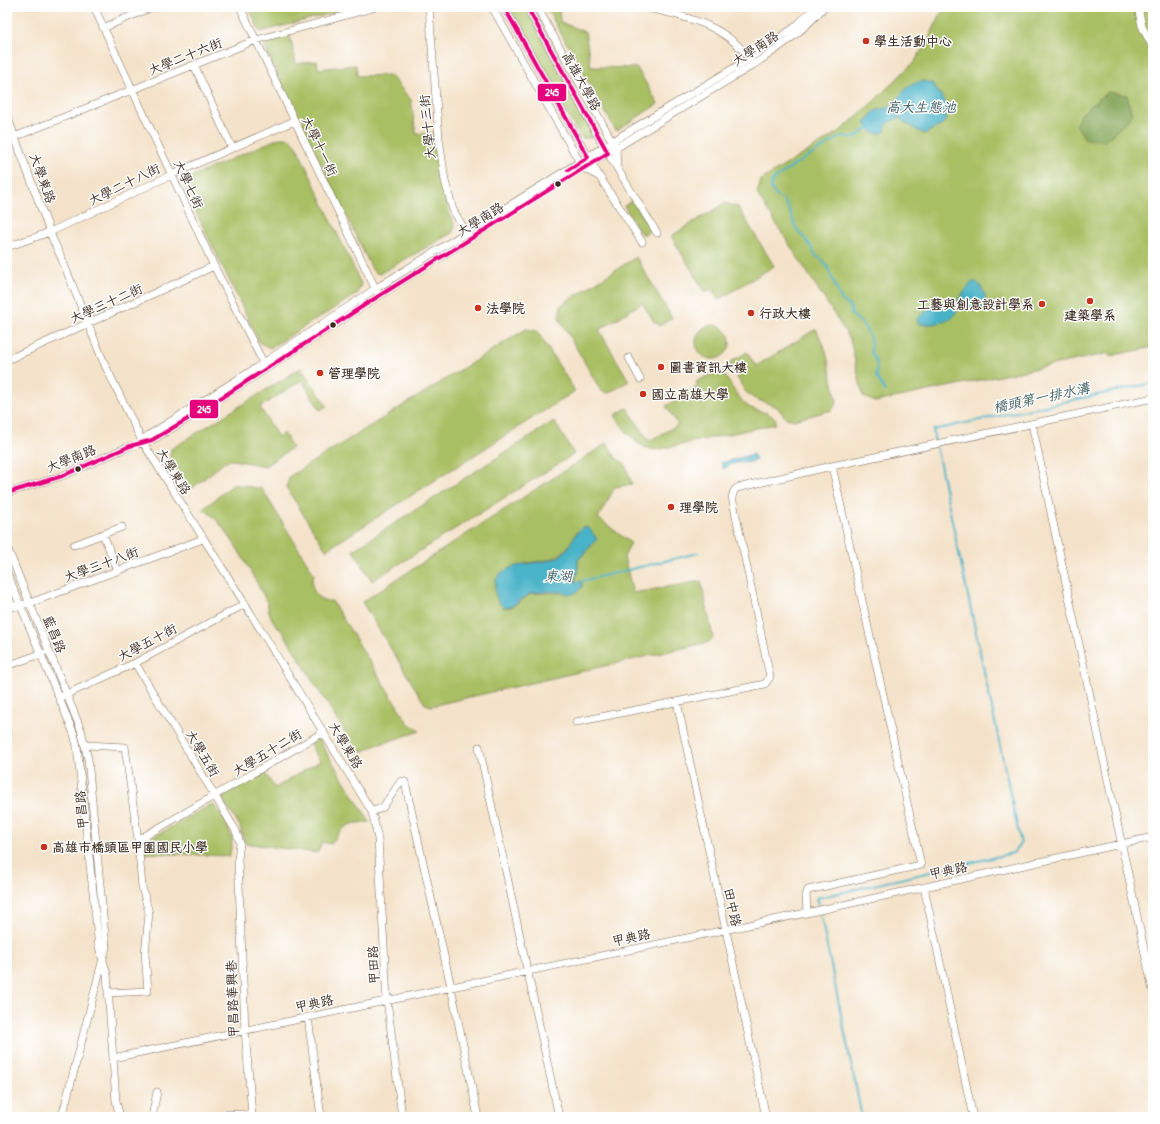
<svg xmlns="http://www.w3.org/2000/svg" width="1160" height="1124" font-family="'Patrick Hand','LXGW WenKai TC',sans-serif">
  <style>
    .green { fill: #a9bf64; stroke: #727441; fill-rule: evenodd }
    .forest { fill: #86a65a; stroke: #60683c }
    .water { fill: #4ab3c8; stroke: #426e73 }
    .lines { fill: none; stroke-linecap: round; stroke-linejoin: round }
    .stream { stroke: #4ab3c8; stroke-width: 2 }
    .minor-casing { stroke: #7c6b5a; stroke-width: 8 }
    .minor { stroke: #fff; stroke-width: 7 }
    .bus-1-casing { stroke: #fff; stroke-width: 7 }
    .bus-1 { stroke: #e5007d; stroke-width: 4 }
    .poi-dot { fill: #c8321e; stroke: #fff; stroke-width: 1.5 }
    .bus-dot { fill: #3b2a1e; stroke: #fff; stroke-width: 1.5 }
    .labels { text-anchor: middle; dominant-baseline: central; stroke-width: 3; stroke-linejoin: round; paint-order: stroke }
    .poi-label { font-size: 13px; font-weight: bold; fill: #3b2a1e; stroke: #fff; text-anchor: start }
    .street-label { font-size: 13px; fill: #3b2a1e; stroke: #fff }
    .water-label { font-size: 14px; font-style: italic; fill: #416162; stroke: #fff }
    .line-badge { stroke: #fff; stroke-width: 1.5 }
    .badge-label { font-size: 11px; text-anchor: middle; font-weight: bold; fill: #fff }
  </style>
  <rect width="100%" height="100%" fill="#fff"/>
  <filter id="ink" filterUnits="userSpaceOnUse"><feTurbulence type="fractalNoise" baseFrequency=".025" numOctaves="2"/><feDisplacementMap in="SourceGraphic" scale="8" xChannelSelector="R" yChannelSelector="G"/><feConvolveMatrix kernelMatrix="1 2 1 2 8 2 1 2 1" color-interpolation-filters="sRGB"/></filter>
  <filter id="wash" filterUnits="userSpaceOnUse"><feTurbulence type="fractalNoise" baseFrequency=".012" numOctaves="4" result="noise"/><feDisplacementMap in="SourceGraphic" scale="16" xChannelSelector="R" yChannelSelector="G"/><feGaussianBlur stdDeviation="0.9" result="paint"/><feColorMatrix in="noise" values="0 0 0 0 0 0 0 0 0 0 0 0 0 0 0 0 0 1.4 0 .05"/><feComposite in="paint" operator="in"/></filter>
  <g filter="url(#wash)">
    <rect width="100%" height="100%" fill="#f4e3ca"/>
    <path class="green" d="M248,7H356L260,32Z
      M508,7H525L593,134L590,138H582L579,135Z
      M546,7H559L560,22L585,32L591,67L637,68L658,104L616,131Z
      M944,7H1153V347L1110,356V353L875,402L863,396L850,339L757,194L761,180L839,132L873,102L915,61L928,40Z
      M290,35L296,64L317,61L318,69L356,65L357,76L390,75L411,100L416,134L435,133C439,166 442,196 455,227L452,233L379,274L373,271L264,46L266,41Z
      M279,138H289L295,143L361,284L357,294L270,348L260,343L184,188L186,179Z
      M633,200L650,229L646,234H641L624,206Z
      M725,203L738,207L774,266L718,300L712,289L705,292L671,236Z
      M636,257L672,318L659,326L657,322L655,323L642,303L599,330L629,381L609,393L601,391L559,318L561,305Z
      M696 342a17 17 0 1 1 34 0a17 17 0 1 1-34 0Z
      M526,329L537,331L575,391L326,550L286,487L290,476Z
      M816,329L826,351L837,402L832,410L794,420L786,418L777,407L753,398L745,391L729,363L747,352L756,366Z
      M301,368L327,406L320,410L302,380L260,407L278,437L284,433L292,448L265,466L233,460L226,461L190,490L170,457L171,449Z
      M721,369C727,379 740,403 751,408C760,412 769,412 776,419L775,424L656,450C635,447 626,432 615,415L627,408L649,441L678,425L666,406L698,386L696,382Z
      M554,421L574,454L372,581L353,550Z
      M607,443L616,458L625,464L632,484L615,487L598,518L631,543L624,557L633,593L701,581L713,637L709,642L431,706L425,704L362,602ZM577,532L593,544L578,560V574L575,576L576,582L562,593H532L510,608L525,563C552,560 564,559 577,532Z
      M234,484L262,489L314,574C308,587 317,603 332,601L408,723L420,731L374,746L358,754L283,632C273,624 269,615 267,602C254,578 227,522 203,509Z
      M318,739L370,822C346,823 345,825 331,844L322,842L317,853L244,843L240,826L221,798L264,772L275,788L320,761L310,745Z
      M212,804C220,810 230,829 232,840C232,845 230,851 230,856L144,853V842Z"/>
    <path class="forest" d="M1108,92L1127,95L1132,116L1105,141L1085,139L1076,124L1081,114Z"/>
    <path class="water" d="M922,81L932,83L946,103V119L942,125L924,134L905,123L900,118C892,120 885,123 885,132L877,134L872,132L865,123C868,120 871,114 875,111C881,108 888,109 893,104C906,91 902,87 922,81Z
      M972,282H977C983,288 989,299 983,307L976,310L959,307C957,310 955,315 952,318C948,322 925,326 919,324L917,319L928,309L934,306L947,308L954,305Z
      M753,454L756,460C746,465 740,461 732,464C729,465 726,468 723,469L721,463Z
      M583,527L589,528L597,539L578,560V574L575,576L576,582L582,581V587C573,597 571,594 560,592C552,591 542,592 534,593C523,594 518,607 504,608C496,601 495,596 495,586C496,560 541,566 558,557C570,550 572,535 583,527Z"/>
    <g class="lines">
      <path class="stream" d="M868,128L855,138L842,136L794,165L772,181L771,188L776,196L783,200L788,207L796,228L810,245L815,255L821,259L827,266L841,299L851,308V314C864,324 873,335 871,353C877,361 878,366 876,376L885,391
        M935,442L933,430L1153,383
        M582,581L698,553
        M820,908L817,898L1013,853L1021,844L936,446
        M820,912L862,1117"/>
    </g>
  </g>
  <g filter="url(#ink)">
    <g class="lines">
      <defs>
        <path id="minor" d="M94,7L214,266L265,366
          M240,7L377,292
          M429,7L439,138L445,181L453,210L469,237
          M492,7L583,168L598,176
          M504,7L599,176L642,242
          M527,7L604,147L657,233
          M537,7L616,148L617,166
          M644,7C684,16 729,25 752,63
          M1138,7L1142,26L1153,48
          M103,28L152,7
          M194,65L232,148
          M7,116L53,240L61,257L104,363L142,441L245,604L372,812L378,839L387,1000L402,1117
          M7,140L256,40L376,7
          M7,247L50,232L171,175L294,121
          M629,358L640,379
          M7,360L214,266
          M1032,424L1153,991
          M142,441L149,435L256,368L375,289L623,135L749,59L795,27L815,7
          M7,493L62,476L130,446L152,440L196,414L374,299L568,177L753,65C779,48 803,31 824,7
          M103,534L118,571
          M74,545L122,527
          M7,547L81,730L88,759L106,947L62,1117
          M7,573L74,734L77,746L99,947L107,974L116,1101L120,1117
          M7,608L30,603L203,539
          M135,663L236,831L240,843L238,859L245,1030L252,1115L228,1114
          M7,666L43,653
          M63,696L135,663L245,604
          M677,702L766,1117
          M576,722L765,684L770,677L732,497L734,491L737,488L832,466L1153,398
          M86,745L125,747L138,840L142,887L149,913L145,954L148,991L108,993
          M479,747L559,1117
          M372,812L383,807L401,781L405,782L451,987L478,1117
          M138,840L324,732
          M924,887L973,1117
          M807,912L806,895L808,890L921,865L832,466
          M308,1017L321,1117
          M113,1058L811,912L1153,837
          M152,1117L157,1092"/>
      </defs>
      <use href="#minor" class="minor-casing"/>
      <use href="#minor" class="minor"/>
      <defs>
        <path id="bus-1" d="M504,7L588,157L568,170
          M7,493L62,476L130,446L152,440L196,414L374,299L608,153L527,7"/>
      </defs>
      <use href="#bus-1" class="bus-1-casing"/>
      <use href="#bus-1" class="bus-1"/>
    </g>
  </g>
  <g class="poi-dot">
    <circle cx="866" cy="41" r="4"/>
    <circle cx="1090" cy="301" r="4"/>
    <circle cx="1042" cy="304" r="4"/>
    <circle cx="478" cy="308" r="4"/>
    <circle cx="751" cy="313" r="4"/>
    <circle cx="661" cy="367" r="4"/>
    <circle cx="320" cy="373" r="4"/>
    <circle cx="643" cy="394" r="4"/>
    <circle cx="671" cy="507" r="4"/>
    <circle cx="44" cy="847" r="4"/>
  </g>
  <g class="bus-dot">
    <circle cx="558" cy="184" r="3.5"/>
    <circle cx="333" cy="325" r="3.5"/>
    <circle cx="78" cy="469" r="3.5"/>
  </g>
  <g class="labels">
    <g class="poi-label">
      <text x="874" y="41">學生活動中心</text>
      <text x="1034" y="304" text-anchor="end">工藝與創意設計學系</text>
      <text x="486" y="308">法學院</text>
      <text x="759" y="313">行政大樓</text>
      <text x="1090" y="315" text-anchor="middle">建築學系</text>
      <text x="669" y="367">圖書資訊大樓</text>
      <text x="328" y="373">管理學院</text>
      <text x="651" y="394">國立高雄大學</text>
      <text x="679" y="507">理學院</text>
      <text x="52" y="847">高雄市橋頭區甲圍國民小學</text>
    </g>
    <g class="street-label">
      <text transform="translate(755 48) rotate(-33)">大學南路</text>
      <text transform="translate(185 56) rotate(-22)">大學二十六街</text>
      <text transform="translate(582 81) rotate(61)">高雄大學路</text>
      <text transform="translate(427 127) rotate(-96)">大學十三街</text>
      <text transform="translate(320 146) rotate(64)">大學十一街</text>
      <text transform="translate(43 178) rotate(70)">大學東路</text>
      <text transform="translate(124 184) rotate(-26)">大學二十八街</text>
      <text transform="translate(189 184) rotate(65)">大學七街</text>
      <text transform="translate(480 219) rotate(-32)">大學南路</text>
      <text transform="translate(106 303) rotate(-24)">大學三十二街</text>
      <text transform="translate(71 458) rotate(-22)">大學南路</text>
      <text transform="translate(174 471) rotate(58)">大學東路</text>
      <text transform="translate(101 564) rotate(-20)">大學三十八街</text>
      <text transform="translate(55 634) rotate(68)">藍昌路</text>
      <text transform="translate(147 642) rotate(-28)">大學五十街</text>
      <text transform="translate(346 745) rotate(59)">大學東路</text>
      <text transform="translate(267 752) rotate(-31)">大學五十二街</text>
      <text transform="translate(203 753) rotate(59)">大學五街</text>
      <text transform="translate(81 810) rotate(-95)">甲昌路</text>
      <text transform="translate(948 870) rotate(-12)">甲典路</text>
      <text transform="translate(733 907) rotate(78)">田中路</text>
      <text transform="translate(631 937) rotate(-12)">甲典路</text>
      <text transform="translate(373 965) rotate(-93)">甲田路</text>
      <text transform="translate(232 999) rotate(-92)">甲昌路華興巷</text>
      <text transform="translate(314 1003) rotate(-12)">甲典路</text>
    </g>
    <g class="water-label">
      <text x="921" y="106">高大生態池</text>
      <text transform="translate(1041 397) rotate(-12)">橋頭第一排水溝</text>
      <text x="558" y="575">東湖</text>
    </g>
  </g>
  <g class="line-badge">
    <rect x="537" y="83" width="30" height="19" rx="4" fill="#e5007d"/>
    <rect x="189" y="399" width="30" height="20" rx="4" fill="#e5007d"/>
  </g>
  <g class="badge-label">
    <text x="552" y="96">245</text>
    <text x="204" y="413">245</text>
  </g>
  <rect width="1160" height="1124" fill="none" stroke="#fff" stroke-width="24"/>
</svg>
